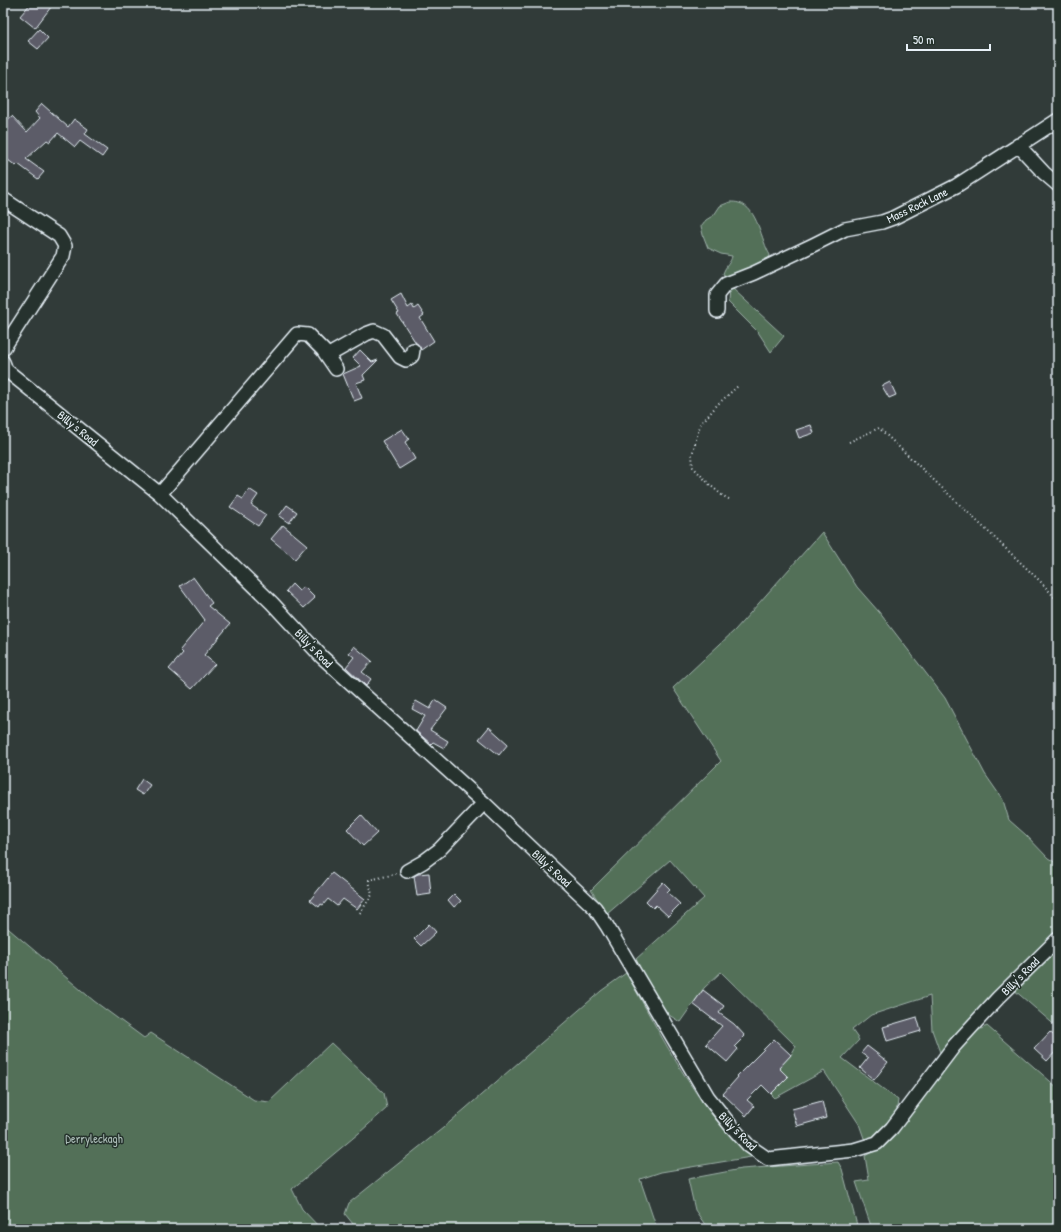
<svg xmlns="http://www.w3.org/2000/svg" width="1061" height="1232" font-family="'Patrick Hand',sans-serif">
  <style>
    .green { fill: #527059; stroke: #9db0a8 }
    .building { fill: #5c5c68; stroke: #e8f1f8 }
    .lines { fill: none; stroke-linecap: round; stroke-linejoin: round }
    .minor-casing { stroke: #e8f1f8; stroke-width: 16 }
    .path { stroke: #e8f1f8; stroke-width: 2; stroke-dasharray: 1 3; stroke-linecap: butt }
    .minor { stroke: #26332d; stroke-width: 13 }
    .labels { text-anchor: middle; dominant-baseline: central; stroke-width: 3; stroke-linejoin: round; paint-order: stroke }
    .street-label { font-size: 12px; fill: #e8f1f8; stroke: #26332d }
    .park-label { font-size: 12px; fill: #acbdb8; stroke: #26332d }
  </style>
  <rect width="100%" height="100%" fill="#313b39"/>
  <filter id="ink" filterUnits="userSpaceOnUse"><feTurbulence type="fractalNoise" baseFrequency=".025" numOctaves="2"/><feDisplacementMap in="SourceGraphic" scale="8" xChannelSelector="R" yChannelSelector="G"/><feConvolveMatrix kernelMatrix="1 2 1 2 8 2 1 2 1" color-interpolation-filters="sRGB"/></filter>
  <g filter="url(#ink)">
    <path class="green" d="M730,202C733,202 736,202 739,203C758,208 761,241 770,255L768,260L729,278L723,274C725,266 731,263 732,256L721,254L708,248L703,235L701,226L706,220L714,215L720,206Z
      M732,288L784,336L771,352L758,332L728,302L729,290Z
      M822,532L857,587L879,612L945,698L985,774L1003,800L1009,820L1026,835L1048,858L1058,864V934L942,1058L932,1030L930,996L871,1015L852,1030L859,1040L842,1058L898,1100L896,1115L874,1137L865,1141L859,1124L824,1071L775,1098L771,1094L788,1077L779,1068L791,1055L796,1046L721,972L704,988L680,1022L669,1015L650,989L636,959L704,898L670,860L607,914L591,890L721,761L673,688L735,630Z
      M3,924L94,1001L144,1038L151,1033L254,1100L269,1102L331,1043L384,1093L387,1108L359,1133L292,1189L302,1209L321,1229H3Z
      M1058,946V1028L1013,989Z
      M626,973C662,1036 696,1108 751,1157L661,1172L640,1179L657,1229H357L345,1214L349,1203L443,1128L601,991Z
      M987,1026L1058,1088V1229H872L856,1182L869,1180L865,1156L886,1144L920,1097L971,1034Z
      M838,1162L842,1169L858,1229H708L695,1210L688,1179L741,1169Z"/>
    <path class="building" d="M31,3H46L51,7L35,28L20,16Z
      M39,29L48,38L38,49L28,41Z
      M42,104L68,127L74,119L88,129L85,134L107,150L102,157L80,141L75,147L58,133L50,142L47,140L26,159L44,172L38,179L18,164L16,166L8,160L3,166V123L12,116L27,132L40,118L35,112Z
      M401,294L408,308L412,305L414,309L418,306L424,315L420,318L434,341L421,350L420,347L416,343L397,314L399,313L391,300Z
      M360,350L372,362L378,360L363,375L365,380L356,383L362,398L354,401L343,374L361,366L353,358Z
      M890,382L896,395L889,398L882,386Z
      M811,425L814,433L799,438L796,430Z
      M402,429L409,439L405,442L415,459L399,469L382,441Z
      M249,489L258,495L251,505L266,515L258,526L230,507L238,496L243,499Z
      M287,505L297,512L289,523L279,516Z
      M283,525L307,545L295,559L271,539Z
      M193,577L212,603L208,606L230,624L204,655L215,664L192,689L169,669L183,653L180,650L205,620L180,586Z
      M292,584L299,591L304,587L315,598L304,608L286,591Z
      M354,646L372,661L362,672L371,679L366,686L346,667L354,657L349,653Z
      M435,700L447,708L430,730L448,741L444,748L433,742L431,744L416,731L425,716L412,709L416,701L430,709Z
      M489,727L508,744L499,755L479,739Z
      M142,779L150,785L143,795L135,790Z
      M361,815L377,833L363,846L347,829Z
      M332,873L365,899L357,909L343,899L337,906L328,899L323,905L321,904L319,907L310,900Z
      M429,873L431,894L417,896L414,876L418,874Z
      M663,882L670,889L667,892L680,904L668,916L656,905L653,908L646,901Z
      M454,894L461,901L454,907L448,900Z
      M429,924L436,932L421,946L414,939Z
      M703,990L724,1006L719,1013L734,1024L745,1036L735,1046L738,1049L727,1062L706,1044L722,1026L693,1004Z
      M917,1017L921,1031L887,1041L883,1027Z
      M1050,1032L1058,1039V1049L1047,1061L1034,1049Z
      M774,1039L791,1055L779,1068L788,1077L771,1094L762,1085L747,1100L754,1106L746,1116L723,1094L738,1077L737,1076Z
      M867,1046L888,1062L874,1080L860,1068L868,1058L861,1053Z
      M822,1101L826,1118L797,1126L792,1109Z"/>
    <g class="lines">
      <defs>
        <path id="minor" d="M1018,145L1044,173L1058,185
          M3,199L59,236L65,246L63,256L3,349
          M717,311V295L726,284L754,273L813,245L845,229L882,222L893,218L956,186L1058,120
          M327,356L366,334L374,331L383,335L400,357L406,360L412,356L413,350
          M3,362L6,370L160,494L272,603L322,657L484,803L595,908L607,926L708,1097L731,1126L749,1146L768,1159L854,1150L877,1143L892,1128L954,1046L998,998L1058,939
          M160,494L297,334L308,335L323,350L336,369
          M407,871L423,862L439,850L484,803"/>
      </defs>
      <use href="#minor" class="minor-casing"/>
      <path class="path" d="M849,442L879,428L1040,581L1058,601
        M729,499L723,496L710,485L693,467L692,455L700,425L718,404L739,385
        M360,913L372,895L369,880L396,874"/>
      <use href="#minor" class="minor"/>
    </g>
  </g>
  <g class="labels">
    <g class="street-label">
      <text transform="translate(917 205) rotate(-26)">Mass Rock Lane</text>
      <text transform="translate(78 428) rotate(39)">Billy's Road</text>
      <text transform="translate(314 648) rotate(46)">Billy's Road</text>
      <text transform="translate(552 868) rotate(43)">Billy's Road</text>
      <text transform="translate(1020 976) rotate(-45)">Billy's Road</text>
      <text transform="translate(738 1131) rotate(46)">Billy's Road</text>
    </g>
    <g class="park-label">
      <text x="94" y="1138">Derryleckagh</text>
    </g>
  </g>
  <rect width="1061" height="1232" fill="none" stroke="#26332d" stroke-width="16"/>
  <rect x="8" y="8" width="1045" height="1216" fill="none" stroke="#e8f1f8" stroke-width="1.5" filter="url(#ink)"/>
  <path d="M907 44v6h83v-6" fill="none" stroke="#e8f1f8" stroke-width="2"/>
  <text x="913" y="44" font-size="12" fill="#e8f1f8" stroke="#26332d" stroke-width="3" paint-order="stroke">50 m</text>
</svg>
